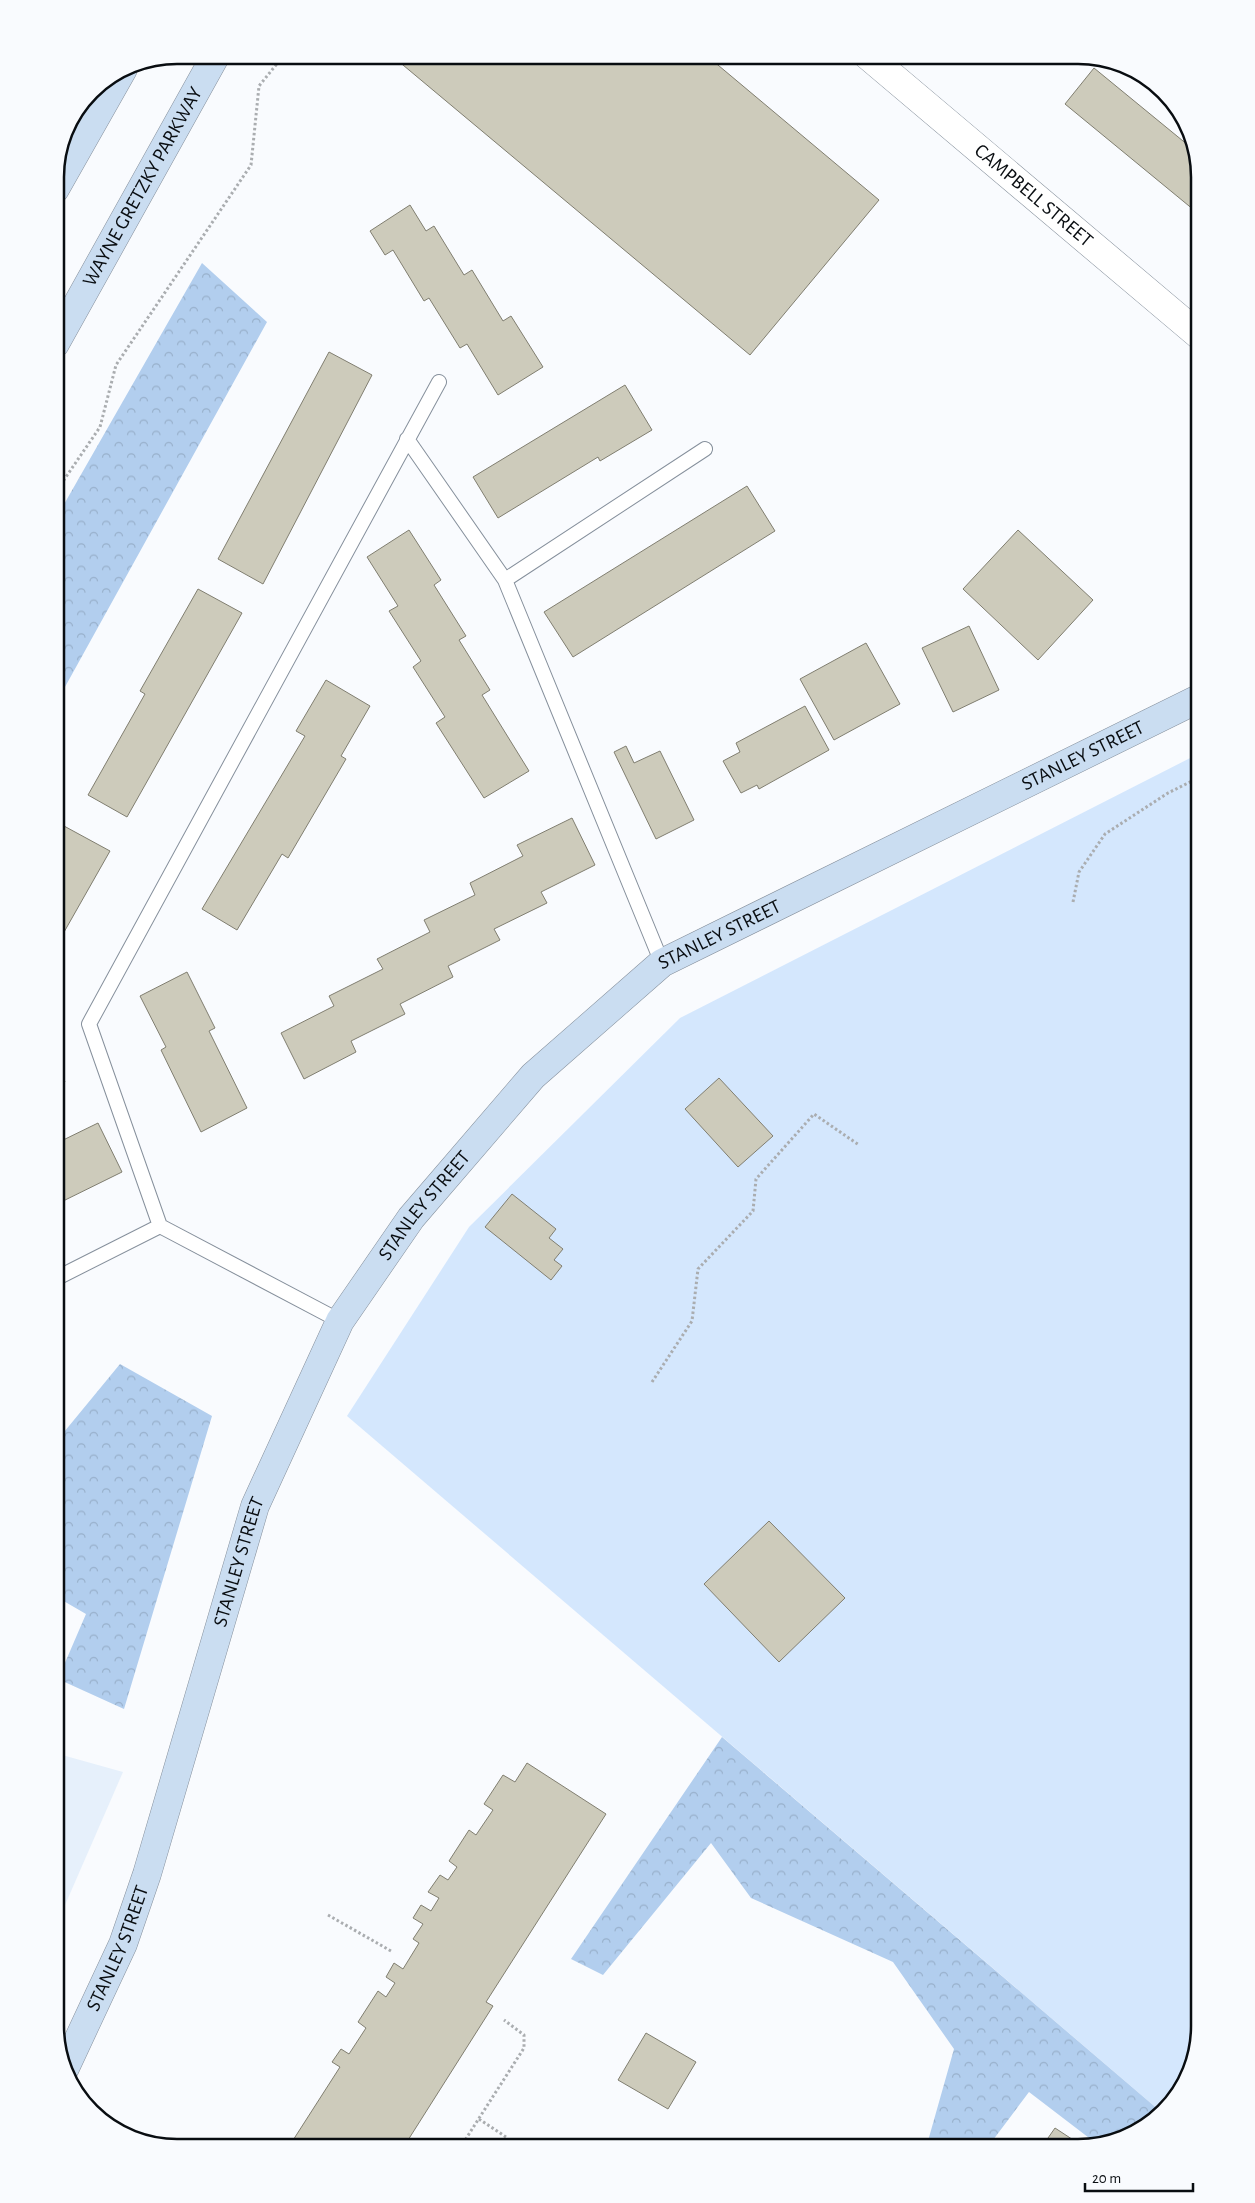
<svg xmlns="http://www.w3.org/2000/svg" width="1255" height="2203" font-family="'Alegreya Sans',sans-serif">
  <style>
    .built { fill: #e6f0fb }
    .green { fill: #d4e7fd }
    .forest { fill: url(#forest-crowns) }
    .building { fill: #cdcbbb; stroke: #807e70 }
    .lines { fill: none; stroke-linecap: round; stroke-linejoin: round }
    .lane-casing { stroke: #86909c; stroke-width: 16 }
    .street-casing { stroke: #86909c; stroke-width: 29 }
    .secondary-casing { stroke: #86909c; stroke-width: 29 }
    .path { stroke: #aaadb0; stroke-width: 3; stroke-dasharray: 2.5 2.5; stroke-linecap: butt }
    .lane { stroke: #fff; stroke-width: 14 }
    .street { stroke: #fff; stroke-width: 28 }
    .secondary { stroke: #caddf1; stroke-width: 28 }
    .labels { text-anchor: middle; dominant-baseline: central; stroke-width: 4; stroke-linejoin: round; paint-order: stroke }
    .street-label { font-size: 20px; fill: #090d11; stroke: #f9fbfe }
    .rim { fill: none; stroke: #090d11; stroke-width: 2.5 }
  </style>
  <defs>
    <pattern id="forest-crowns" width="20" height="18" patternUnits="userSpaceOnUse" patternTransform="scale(1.25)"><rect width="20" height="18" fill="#b2ceee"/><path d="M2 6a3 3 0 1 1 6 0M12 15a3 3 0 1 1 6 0" fill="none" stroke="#98b0cb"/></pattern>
  </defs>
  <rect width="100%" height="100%" fill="#f9fbfe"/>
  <path class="built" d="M55,1753L123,1772L55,1928Z"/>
  <path class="green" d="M1200,753V2027L1180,2094L1160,2111L347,1416L469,1227L680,1018Z"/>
  <path class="forest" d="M202,263L267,322L55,705V520Z
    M120,1364L212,1416L124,1709L58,1679L86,1614L55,1596V1443Z
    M722,1737L1160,2111L1132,2136L1097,2144L1029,2092L987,2148H926L954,2049L893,1962L751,1898L711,1843L603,1975L571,1959Z"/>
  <path class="building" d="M391,55H706L879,200L750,355Z
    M1094,68L1194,150L1200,176V215L1065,104Z
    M410,205L426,231L434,226L464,275L472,270L503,321L511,316L543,367L498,395L467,344L460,348L429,298L424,301L393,250L385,255L370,231Z
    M329,352L372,375L263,584L218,559Z
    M625,385L652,430L600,461L598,457L498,518L473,477Z
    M747,486L775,531L573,657L544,612Z
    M409,530L441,580L434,585L466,636L459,640L490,690L482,695L529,771L484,798L436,723L445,717L413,667L421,661L389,611L398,606L367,557Z
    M1018,530L1093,600L1038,660L963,589Z
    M198,589L242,613L127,817L88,795L145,694L140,691Z
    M969,626L999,690L953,712L922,648Z
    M866,643L900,704L834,740L800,679Z
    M326,680L370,706L341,756L346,759L288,858L282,854L237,930L202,909L305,736L296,731Z
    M805,706L829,750L759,789L757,785L741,793L723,761L740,752L736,743Z
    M626,746L634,763L660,751L694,820L656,839L614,752Z
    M572,818L595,865L541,892L547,903L494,929L500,940L448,966L453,977L400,1004L405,1014L351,1041L356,1052L304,1079L281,1033L334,1006L329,996L383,969L377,959L430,932L424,920L475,895L470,883L523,856L517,845Z
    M64,826L110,851L55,948V842Z
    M187,972L215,1028L209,1031L247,1108L201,1132L161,1050L166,1047L140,996Z
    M55,1061L65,1082L55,1086Z
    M719,1078L773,1136L738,1167L685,1109Z
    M98,1123L122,1172L55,1205V1144Z
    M512,1194L556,1229L549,1238L563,1249L554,1260L562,1266L551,1280L485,1227Z
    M769,1521L845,1598L779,1662L704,1584Z
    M527,1763L606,1814L486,2002L493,2006L403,2148H288L340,2067L332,2062L341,2049L349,2054L366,2028L358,2022L378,1991L386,1997L395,1983L386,1977L394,1963L403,1969L419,1943L413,1939L423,1924L413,1918L421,1905L431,1911L439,1898L428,1892L440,1875L448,1880L457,1867L449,1861L469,1830L476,1835L493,1810L484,1804L503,1775L515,1782Z
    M646,2033L696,2062L668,2109L618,2080Z
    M1055,2128L1084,2147L1041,2148Z"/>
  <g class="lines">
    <defs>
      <path id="lane" d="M407,439L505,580L662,963
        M505,580L705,449
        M55,1279L160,1226
        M340,1321L160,1226L89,1024L439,382"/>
      <g id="street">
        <path id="s1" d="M867,55L1200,336"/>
      </g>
      <g id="secondary">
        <path d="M55,189L123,69"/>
        <path id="s2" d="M55,344L216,55"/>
        <path id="s3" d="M65,2068L123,1944L147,1874L255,1506L340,1321L411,1218L533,1076L662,963L1200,698"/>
      </g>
    </defs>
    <use href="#lane" class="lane-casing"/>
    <use href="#street" class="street-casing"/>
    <use href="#secondary" class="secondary-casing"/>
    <path class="path" d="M55,493L100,427L116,365L251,165L259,86L284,55
      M1073,902L1079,872L1105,834L1168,793L1200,777
      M652,1382L692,1321L698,1269L753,1211L756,1179L814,1114L859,1145
      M328,1915L391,1951
      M479,2119L506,2137
      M460,2148L524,2048V2035L504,2020"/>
    <use href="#lane" class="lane"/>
    <use href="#street" class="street"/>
    <use href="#secondary" class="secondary"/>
  </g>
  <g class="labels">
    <g class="street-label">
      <text stroke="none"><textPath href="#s2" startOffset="180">WAYNE GRETZKY PARKWAY</textPath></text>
      <text stroke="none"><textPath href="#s1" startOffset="218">CAMPBELL STREET</textPath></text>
      <text stroke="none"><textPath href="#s3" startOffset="1751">STANLEY STREET</textPath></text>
      <text stroke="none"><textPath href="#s3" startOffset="1346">STANLEY STREET</textPath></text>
      <text stroke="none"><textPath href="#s3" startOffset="941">STANLEY STREET</textPath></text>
      <text stroke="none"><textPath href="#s3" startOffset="536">STANLEY STREET</textPath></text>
      <text stroke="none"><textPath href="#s3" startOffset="131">STANLEY STREET</textPath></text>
    </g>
  </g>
  <path d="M0 0H1255V2203H0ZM177 64H1078A113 113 0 0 1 1191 177V2026A113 113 0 0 1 1078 2139H177A113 113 0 0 1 64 2026V177A113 113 0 0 1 177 64Z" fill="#f9fbfe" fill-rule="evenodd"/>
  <path class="rim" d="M177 64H1078A113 113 0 0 1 1191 177V2026A113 113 0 0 1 1078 2139H177A113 113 0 0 1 64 2026V177A113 113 0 0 1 177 64Z"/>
  <path d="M1085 2183v8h108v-8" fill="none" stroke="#090d11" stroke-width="2.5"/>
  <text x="1092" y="2183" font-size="15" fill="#090d11" stroke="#f9fbfe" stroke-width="4" paint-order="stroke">20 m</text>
</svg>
